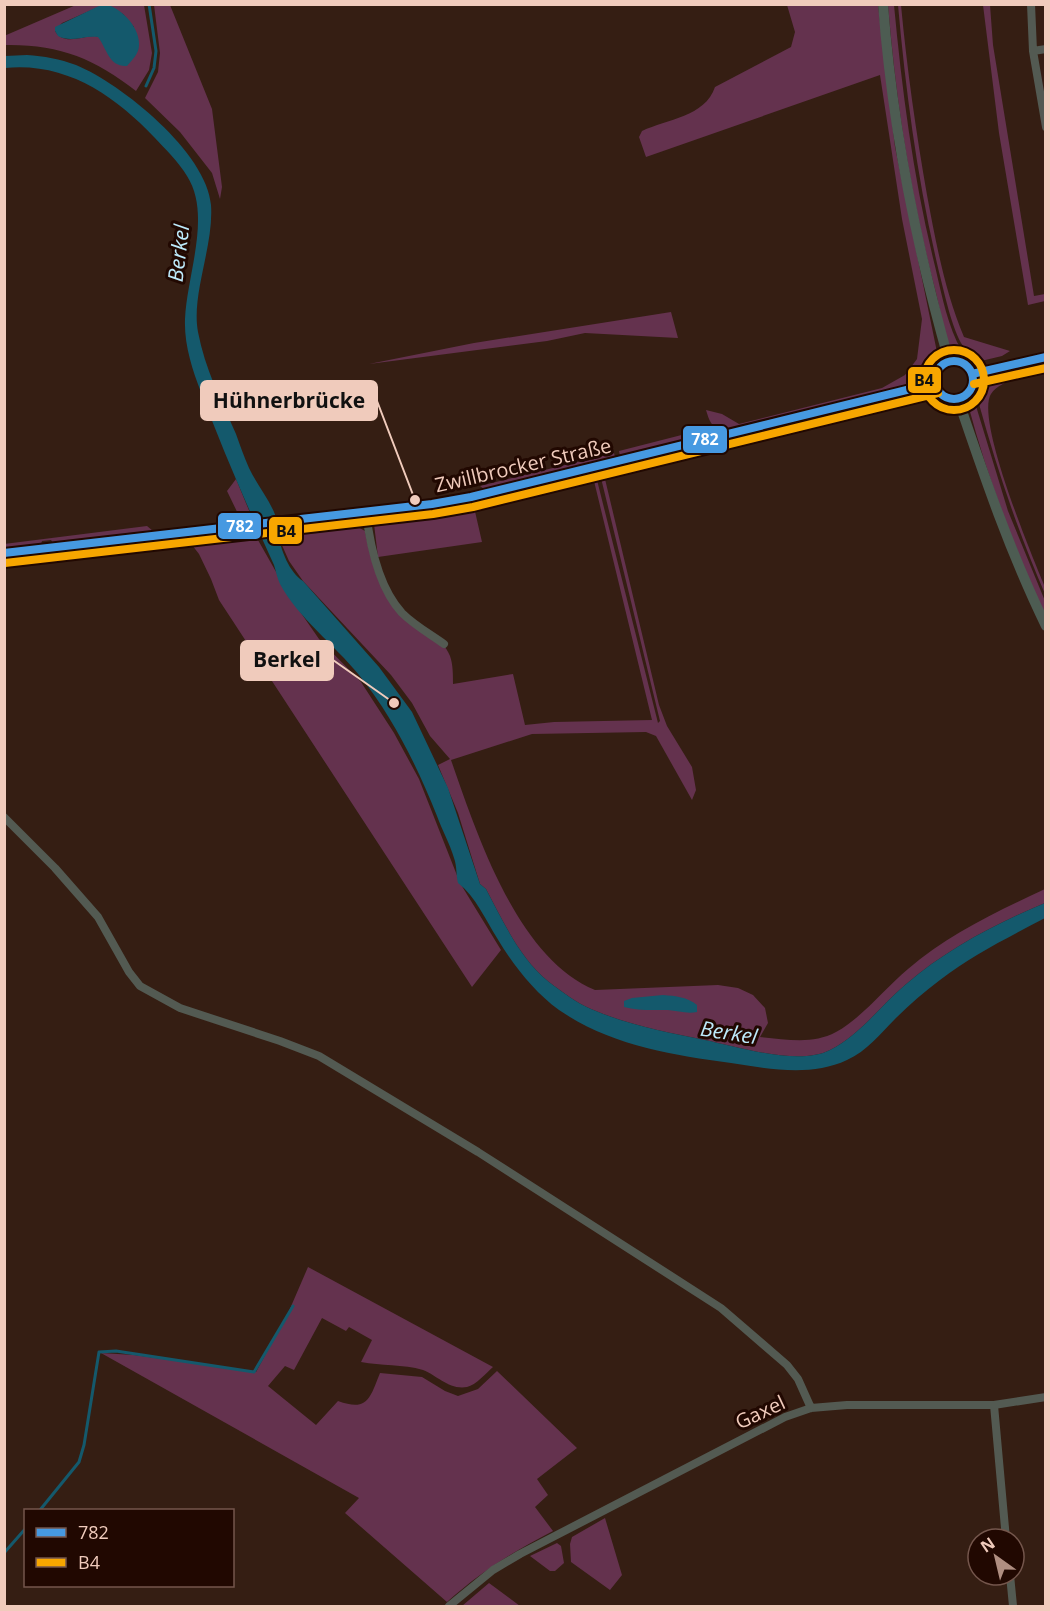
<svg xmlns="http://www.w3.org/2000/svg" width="1050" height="1611" font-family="'Open Sans',sans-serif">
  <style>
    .green { fill: #64324e }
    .water { fill: #14596c }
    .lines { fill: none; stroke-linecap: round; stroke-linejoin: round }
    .stream { stroke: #14596c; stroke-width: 3 }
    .street { stroke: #535a52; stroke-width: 8 }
    .secondary { stroke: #4d5c52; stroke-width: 10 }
    .bus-1-casing { stroke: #210801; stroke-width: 12 }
    .bus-2-casing { stroke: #210801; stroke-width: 12 }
    .bus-1 { stroke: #4699e1; stroke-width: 8 }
    .bus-2 { stroke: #f7a600; stroke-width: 8 }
    .labels { text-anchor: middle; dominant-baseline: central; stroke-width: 6; stroke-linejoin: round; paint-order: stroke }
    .street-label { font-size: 20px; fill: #f0cbbc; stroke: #210801 }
    .water-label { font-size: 21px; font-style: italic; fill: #bdeafb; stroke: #210801 }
    .leader { fill: none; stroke: #f0cbbc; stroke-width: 2 }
    .callout-dot { fill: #f0cbbc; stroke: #210801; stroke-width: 2 }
    .callout { fill: #f0cbbc; stroke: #f0cbbc; stroke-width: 2 }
    .callout-label { font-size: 21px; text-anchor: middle; font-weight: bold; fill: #111 }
    .line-badge { stroke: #210801; stroke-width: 2 }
    .badge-label { font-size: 16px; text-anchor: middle; font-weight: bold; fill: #fff }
    .pale-badge-label { font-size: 16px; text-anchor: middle; font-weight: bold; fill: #111 }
  </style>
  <rect width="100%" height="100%" fill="#351e13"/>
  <path class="green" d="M76,5H103L62,23L55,31C64,46 81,36 95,36L99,37L104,45L134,27L123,14L107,5H144L152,53L149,70L136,91C94,58 58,44 5,45L4,36Z
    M154,5H170L212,109L222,187L220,199L212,173L180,132L145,98L158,72L160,53Z
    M787,5H878L895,147L938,357L937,363L930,373L911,383L872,394L722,431C711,427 709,420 706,410L722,414L739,424L882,388L905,375L917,359L922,319L902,219L880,75L646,157L639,137L642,131C667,119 705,117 715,87L791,47L795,32Z
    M888,5H894C902,90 913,175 933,258C940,286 945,316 957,342C962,352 972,357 979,365C971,367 960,360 955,354C943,338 941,312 936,293C911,199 896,102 888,5Z
    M898,5H901C907,69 916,132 927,195C936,243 945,292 964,337L1010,351L1002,356L981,361C975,356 967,352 963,346C952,330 944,291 939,272C918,183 906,95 898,5Z
    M983,5H990L993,45L1034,296L1045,294V301L1028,305L999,133Z
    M671,312L678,338L585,333L547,341L369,364L474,343Z
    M1045,367V371C1029,376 1001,379 991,394C975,419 1032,556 1045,587V594C1018,532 997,469 979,404C979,398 980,390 985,386C997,377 1031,370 1045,367Z
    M932,393L949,404L952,408L924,397H916L821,417V416L892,399Z
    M974,406H976L1008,511L1045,601V616C1015,549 988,480 969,408Z
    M705,429L700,436L620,456L619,451Z
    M614,453L615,457L484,489L480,486Z
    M618,470L619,475L605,479L659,705L667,726L692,767L696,790L692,800L656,736L646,732L532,734L451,760C477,834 517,958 595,990L718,985L738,988L753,995L765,1008L768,1023L760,1037C786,1039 812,1045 836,1032C862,1018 885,988 908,969C947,935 998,911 1045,889V903C995,924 947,949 905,985C879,1007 860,1035 830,1050C799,1066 738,1047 705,1040C666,1032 628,1025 591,1009C577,1003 562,992 549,982C520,959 503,921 486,889L480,884L458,813L438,765L450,759L430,736L412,703L391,675L303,581L289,561L281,543V539L294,534L356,526L365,531C371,561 379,592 400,615C414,630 443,636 450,656C453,664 453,675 453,684L513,674L525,725L554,722L652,720L594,481L593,476H596L658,723L660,721L601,478V474Z
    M236,479L253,520L242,522L227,491Z
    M474,507L482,542L378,557L374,524Z
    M147,526L153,531L53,543L51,540L42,541L41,544L5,548L4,544Z
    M254,533L292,600L319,639L361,682L394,733L419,779L460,883L501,950L472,987L219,600L211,579L199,554L192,545L193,540Z
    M308,1267L493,1367C486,1373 476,1385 467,1387C449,1390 438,1376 423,1370C403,1364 381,1366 361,1362L372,1340L349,1327L346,1331L322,1318L294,1370L285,1366L268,1386L316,1425L338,1401C368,1412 370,1398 380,1373L422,1377L445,1391L458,1396L478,1389L497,1371L577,1448L537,1479L548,1495L535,1507L553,1531C511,1553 483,1570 447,1602L345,1513L359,1498L101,1353L134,1355L256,1372L289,1311Z
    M605,1518L622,1575L610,1590L571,1562L570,1544L572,1537Z
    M557,1543L561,1546L564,1563L555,1571H550L530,1556Z
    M489,1583L520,1606H462Z"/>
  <path class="water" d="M103,4C120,6 140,27 139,45C139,54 132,60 127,66C109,67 107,49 98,37C84,35 71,43 58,36L55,31V27Z
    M27,55C44,56 60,59 76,65C122,84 207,153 211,205C214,246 191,294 198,332C205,369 221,400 236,434C240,445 244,457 249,468C256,483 267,496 274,512C277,518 277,527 278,534C281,550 289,572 303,581L379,667L412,712L448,788L480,884L486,889C503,921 520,959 549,982C562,992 577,1003 591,1009C628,1025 666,1032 705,1040C738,1047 799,1066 830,1050C860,1035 879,1007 905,985C947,949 995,924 1045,903V918C1009,937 972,955 940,980C924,992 909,1005 895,1019C880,1034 867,1051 847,1060C811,1077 769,1069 731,1063C671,1055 610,1045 559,1010C534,992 513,965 497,938C485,919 476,897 458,883C456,875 457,866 454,858C450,844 442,830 437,816C417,766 393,717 359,675C334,644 299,619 280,584C277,578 276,571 274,565C248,508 223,451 201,392C192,369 184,344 185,319C187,274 212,215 187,176C178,161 166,150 154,137C114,95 66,62 5,68V56Z
    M663,995C676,996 687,997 697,1005V1012C687,1014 678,1011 668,1010C653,1010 638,1011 624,1007V1001L632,998Z"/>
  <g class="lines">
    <path class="stream" d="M146,86L154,68L156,51L149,4
      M40,1510L79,1462L84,1445L99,1352L116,1351L254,1372L293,1306
      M4,1553L26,1528"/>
    <path class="street" d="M1031,4L1033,51L1046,127
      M1033,51L1046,49
      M366,512C370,546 379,588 402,613C414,625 430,634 444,644
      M4,817L55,868L98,917L129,972L140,986L180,1008L280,1041L319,1056L478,1152L721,1308L787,1365L798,1379L811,1408
      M994,1405L1006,1539
      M1010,1575L1013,1606
      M449,1606L493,1570L520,1554L785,1417L811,1408L847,1405H994L1046,1397"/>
    <path class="secondary" d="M883,4C892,126 916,245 949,361
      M935 380a19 19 0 1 1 38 0a19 19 0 1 1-38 0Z
      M972,374L1046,357
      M958,399C984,476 1010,552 1046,626
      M4,553L432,504L471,497L672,449L935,383"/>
    <defs>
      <path id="bus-1" d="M935 380a19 19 0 1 1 38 0a19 19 0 1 1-38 0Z
        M972,374L1046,357
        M4,553L432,504L471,497L935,383"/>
      <path id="bus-2" d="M924 380a30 30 0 1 1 60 0a30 30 0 1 1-60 0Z
        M974,384L1046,368
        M5,563L433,514L473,507L938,393"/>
    </defs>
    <use href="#bus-1" class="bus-1-casing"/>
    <use href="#bus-2" class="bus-2-casing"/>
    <use href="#bus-1" class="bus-1"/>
    <use href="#bus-2" class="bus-2"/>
  </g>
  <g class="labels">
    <g class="street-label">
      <text transform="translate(523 465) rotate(-13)">Zwillbrocker Straße</text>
      <text transform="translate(760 1412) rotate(-25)">Gaxel</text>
    </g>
    <g class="water-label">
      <text transform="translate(178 253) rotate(-83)">Berkel</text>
      <text transform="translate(729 1032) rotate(9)">Berkel</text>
    </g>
  </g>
  <path class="leader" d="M415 500L377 401M394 703L333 660"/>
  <g class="callout-dot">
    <circle cx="415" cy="500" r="6"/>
    <circle cx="394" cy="703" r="6"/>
  </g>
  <g class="callout">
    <rect x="201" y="381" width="176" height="39" rx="6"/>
    <rect x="241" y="641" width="92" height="39" rx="6"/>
  </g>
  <g class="callout-label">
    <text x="289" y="408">Hühnerbrücke</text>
    <text x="287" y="667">Berkel</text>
  </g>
  <g class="line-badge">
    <rect x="907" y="366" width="35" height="28" rx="6" fill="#f7a600"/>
    <rect x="682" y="425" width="46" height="29" rx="6" fill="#4699e1"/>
    <rect x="217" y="512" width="45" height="28" rx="6" fill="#4699e1"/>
    <rect x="268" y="516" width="35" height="29" rx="6" fill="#f7a600"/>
  </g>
  <g class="badge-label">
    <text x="705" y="445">782</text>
    <text x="240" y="532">782</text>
  </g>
  <g class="pale-badge-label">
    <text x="924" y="386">B4</text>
    <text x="286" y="537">B4</text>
  </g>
  <rect width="1050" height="1611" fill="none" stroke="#f0cbbc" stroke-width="12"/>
  <rect x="24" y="1509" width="210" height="78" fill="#210801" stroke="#74564c" stroke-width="1.5"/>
  <rect x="36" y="1528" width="30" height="9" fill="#4699e1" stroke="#74564c" stroke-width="1.5"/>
  <text x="78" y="1539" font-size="18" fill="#f0cbbc">782</text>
  <rect x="36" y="1558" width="30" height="9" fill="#f7a600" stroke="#74564c" stroke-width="1.5"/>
  <text x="78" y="1569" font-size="18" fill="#f0cbbc">B4</text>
  <g transform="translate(996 1557) rotate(326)"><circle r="28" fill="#210801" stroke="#74564c" stroke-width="1.5"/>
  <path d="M0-4.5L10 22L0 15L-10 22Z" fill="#af8e81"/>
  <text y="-9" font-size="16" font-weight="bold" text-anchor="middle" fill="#f0cbbc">N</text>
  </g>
</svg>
